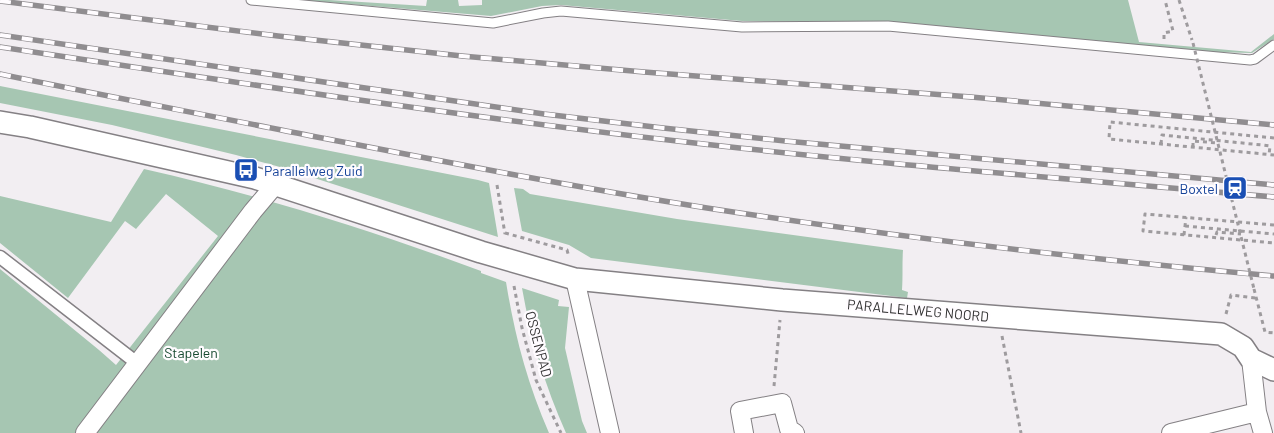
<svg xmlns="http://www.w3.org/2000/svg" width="1274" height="433" font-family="Barlow,sans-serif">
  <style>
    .green { fill: #a6c6b2 }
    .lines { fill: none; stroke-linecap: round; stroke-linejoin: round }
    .service-casing { stroke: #848084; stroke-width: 11 }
    .pedestrian-casing { stroke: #848084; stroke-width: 15 }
    .minor-casing { stroke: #848084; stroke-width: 20 }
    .tertiary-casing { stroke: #848084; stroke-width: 24 }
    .path { stroke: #9e9b9e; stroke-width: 3; stroke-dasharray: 4 4; stroke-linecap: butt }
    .service { stroke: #fff; stroke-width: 9 }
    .pedestrian { stroke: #fff; stroke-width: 12 }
    .minor { stroke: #fff; stroke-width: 18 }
    .tertiary { stroke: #fff; stroke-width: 21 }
    .rail-casing { stroke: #908d90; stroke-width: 5.5 }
    .rail { stroke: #fffcff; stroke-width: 4; stroke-dasharray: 11; stroke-linecap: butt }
    .path-bridge { stroke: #9e9b9e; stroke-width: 3; stroke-dasharray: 4 4; stroke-linecap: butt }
    .labels { text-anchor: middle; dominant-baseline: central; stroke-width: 4.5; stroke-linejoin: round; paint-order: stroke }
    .transit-label { font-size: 14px; fill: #164399; stroke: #fffcff; text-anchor: start }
    .street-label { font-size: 14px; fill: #323132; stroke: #fffcff }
    .park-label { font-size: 14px; fill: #15482f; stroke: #fffcff }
  </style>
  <rect width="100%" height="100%" fill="#f2eef2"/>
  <path class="green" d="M301,0H329L426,6L427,0H458L459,6L482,5V0H1128L1139,42L1251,52L1274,34V39L1252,53L1213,52L1138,46L888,22L742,21L561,5L542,6L491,16Z
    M0,86L478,180L489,183L498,237L280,167L236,155L112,125L0,103Z
    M144,169C259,195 371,230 481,271V273L506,282C515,337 527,382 549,433H0V269L99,350L116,365L218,236L166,194L136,229L125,221L68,298L0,243V196L111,222Z
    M514,188L523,189L530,194L677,219L903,250C902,264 903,276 902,290L908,292L907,298L591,258L569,245L522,231Z
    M522,288L559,300L558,306L569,307L565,348L582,421L587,433H566C545,386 531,339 522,288Z"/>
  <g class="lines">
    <defs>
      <path id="service" d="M251,0L493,23L543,13L561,11L742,27L888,26L1250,60L1255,59L1274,45"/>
      <path id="pedestrian" d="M0,257L137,363"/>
      <path id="minor" d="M575,279L610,433
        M1251,359L1257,412L1263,433
        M85,433L253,211L275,185
        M744,433L740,411L782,403L789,429L795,433
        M1171,433L1257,412"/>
      <path id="tertiary" d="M0,122L30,127L255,178L481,252L575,279L782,300L1221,334L1243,347L1251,359L1274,370"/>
    </defs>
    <use href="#service" class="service-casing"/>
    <use href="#pedestrian" class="pedestrian-casing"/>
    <use href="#minor" class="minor-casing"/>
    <use href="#tertiary" class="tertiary-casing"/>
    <path class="path" d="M1179,0L1192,40
      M1164,39V33L1173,31L1165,0
      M1274,138L1110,122L1109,139L1274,155
      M1161,144L1162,135L1262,145L1270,146L1269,155
      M1193,147V141L1218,143
      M497,185L505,234
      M1274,225L1145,214L1143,231L1274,243
      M1185,226L1274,234
      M505,233L567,250L569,257
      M1184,235L1186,217
      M1216,235L1217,232L1241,234
      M514,286L522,328L536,380L561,433
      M1254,289L1265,332L1274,333
      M1226,314L1231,295L1256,298
      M1002,336L1021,433
      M774,386L780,320"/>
    <use href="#service" class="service"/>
    <use href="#pedestrian" class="pedestrian"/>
    <use href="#minor" class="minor"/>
    <use href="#tertiary" class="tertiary"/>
    <defs>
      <path id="rail" d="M0,1L278,36L462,56L644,72L971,97L1274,125
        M0,35L544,114L663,128L785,141L1274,185
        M0,47C225,81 451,115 677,141C875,164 1075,179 1274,197
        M0,74C95,94 191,112 286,131C426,158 566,186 707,208C895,237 1085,259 1274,276"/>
    </defs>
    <use href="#rail" class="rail-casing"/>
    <use href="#rail" class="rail"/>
    <path class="path-bridge" d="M1193,43L1254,289"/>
  </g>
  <defs>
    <symbol id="bus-square" viewBox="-11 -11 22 22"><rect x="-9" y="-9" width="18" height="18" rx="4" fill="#1a4fb4" stroke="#fffcff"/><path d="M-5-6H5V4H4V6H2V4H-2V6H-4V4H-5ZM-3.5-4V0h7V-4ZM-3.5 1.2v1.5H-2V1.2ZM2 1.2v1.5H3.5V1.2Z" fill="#fff"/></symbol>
    <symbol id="station-square" viewBox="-11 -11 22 22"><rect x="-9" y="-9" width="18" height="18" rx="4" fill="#1a4fb4" stroke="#fffcff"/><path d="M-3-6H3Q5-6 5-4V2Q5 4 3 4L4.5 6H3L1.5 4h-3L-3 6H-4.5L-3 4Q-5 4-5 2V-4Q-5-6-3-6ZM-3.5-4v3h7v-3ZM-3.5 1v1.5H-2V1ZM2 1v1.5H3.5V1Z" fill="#fff"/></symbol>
  </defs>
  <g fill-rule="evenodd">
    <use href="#bus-square" x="232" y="156" width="28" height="28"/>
    <use href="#station-square" x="1221" y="174" width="28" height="28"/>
  </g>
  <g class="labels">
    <g class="transit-label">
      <text x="264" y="170">Parallelweg Zuid</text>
      <text x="1218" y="188" text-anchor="end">Boxtel</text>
    </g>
    <g class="street-label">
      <text transform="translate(918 310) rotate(5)">PARALLELWEG NOORD</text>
      <text transform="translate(539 344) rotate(75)">OSSENPAD</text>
    </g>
    <g class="park-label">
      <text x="191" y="352">Stapelen</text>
    </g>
  </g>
</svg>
